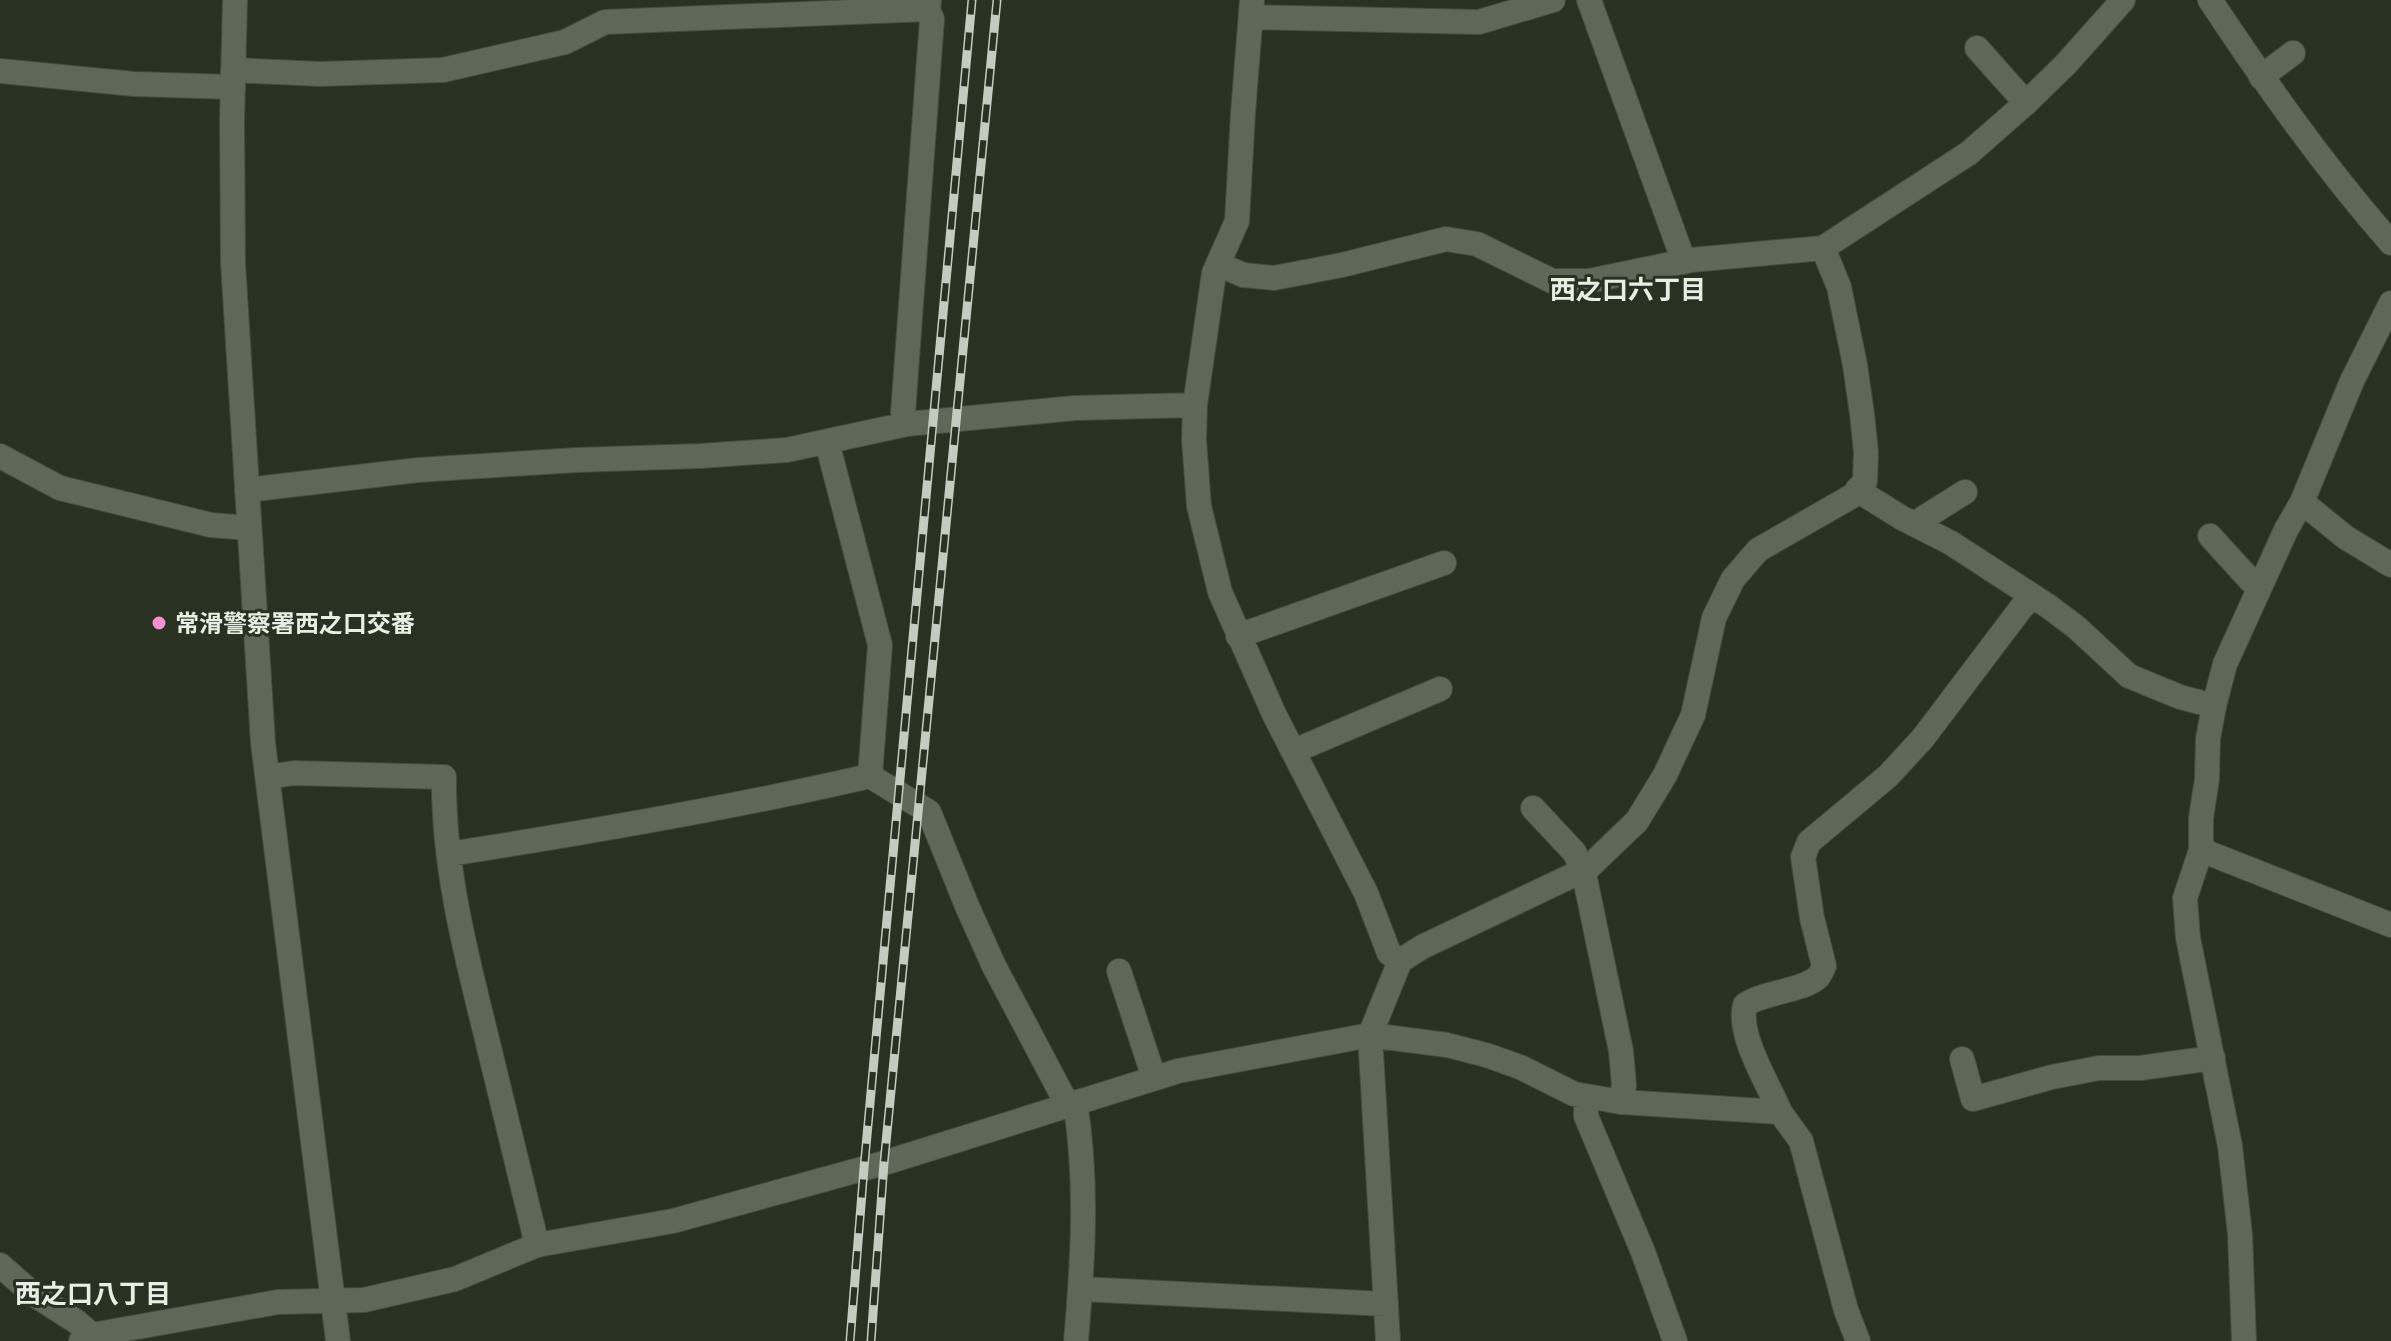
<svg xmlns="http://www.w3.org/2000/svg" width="2391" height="1341" font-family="Mulish,'Noto Sans JP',sans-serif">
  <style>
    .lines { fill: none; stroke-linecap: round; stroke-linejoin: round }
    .service-casing { stroke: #454c3f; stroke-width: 26 }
    .minor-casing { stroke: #454c3f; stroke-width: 26 }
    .tertiary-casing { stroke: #454c3f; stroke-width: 26 }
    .service { stroke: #5e6858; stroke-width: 24 }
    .minor { stroke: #5e6858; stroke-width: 24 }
    .tertiary { stroke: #5e6858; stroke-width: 24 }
    .rail-casing { stroke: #c4cbc1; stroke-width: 9 }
    .rail { stroke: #283122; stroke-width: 6; stroke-dasharray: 18; stroke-linecap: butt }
    .poi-dot { fill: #f690cf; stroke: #283122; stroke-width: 3 }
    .labels { text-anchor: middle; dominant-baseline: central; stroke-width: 6; stroke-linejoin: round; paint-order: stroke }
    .poi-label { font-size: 24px; font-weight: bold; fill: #e8eee5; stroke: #283122; text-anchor: start }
    .neighbourhood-label { font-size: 26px; font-weight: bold; fill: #e8eee5; stroke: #283122 }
  </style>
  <rect width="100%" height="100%" fill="#283122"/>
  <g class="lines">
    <defs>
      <path id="service" d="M1589,0L1684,262
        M1251,17L1479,22L1553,0
        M1977,48L2026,103
        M233,70L320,74L443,70L565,42L605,22L928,9
        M0,71L134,84L233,87
        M2261,77L2293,53
        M1195,405L1214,273L1237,221L1243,113L1252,0
        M907,424L903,413L932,19L928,9L929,0
        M247,490L418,470L577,460L700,456L787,450L907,424L1075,408L1195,405L1194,440L1199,506L1220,592L1274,714L1366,893L1389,953L1400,961
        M1857,490L1902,518L1951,543L2048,606L2076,627L2129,676L2180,697L2214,706
        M1918,526L1922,519L1965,492
        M2210,536L2251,581L2260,585
        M1238,636L1444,563
        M1294,751L1440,689
        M870,776L929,812L967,906L994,966L1067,1104
        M268,777L294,773L444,777C443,863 464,947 485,1031C502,1102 520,1174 537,1245
        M1533,808L1574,852L1583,869L1621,1051L1624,1085L1621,1102
        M449,854C590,832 731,808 870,776L880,645L827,442
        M1119,971L1154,1078
        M1962,1059L1973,1099L2052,1077L2099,1068H2140L2213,1058
        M1586,1096V1116L1643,1252L1675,1341
        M1780,1112C1768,1083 1737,1035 1745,1005C1763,992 1804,991 1818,977C1821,974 1822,970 1824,966L1812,918L1803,857L1809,842L1888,776L1923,738L2022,607L2033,597
        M0,1265L33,1294L77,1322L92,1335
        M1081,1289L1386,1304
        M1388,1341L1370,1035L1447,1045L1486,1055L1520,1067L1574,1094L1621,1102L1780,1112L1801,1141L1846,1310L1858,1341"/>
      <path id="minor" d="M2210,0C2266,84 2324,167 2391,243
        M1218,264L1243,275L1274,278L1342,265L1446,239L1477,244L1552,281H1589L1691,260L1823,248
        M0,456L60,488L211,525L249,528
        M2302,502L2345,537L2391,565
        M2201,850L2391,925
        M1075,1102C1088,1181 1083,1261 1076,1341
        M81,1341L92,1335L278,1302L364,1300L455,1279L537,1245L673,1221L884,1163L1178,1071L1370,1035L1400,961L1422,947L1588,868L1637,821L1665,775L1693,715L1714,618L1733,579L1758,550L1854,495L1865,481L1866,452L1862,414L1855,365L1839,287L1823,248L1969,153L2026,103L2066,64L2123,0
        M2244,1341L2240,1234L2230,1146L2188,938L2185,898L2201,850V818L2207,779L2208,739L2214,706L2225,664L2286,530L2302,502L2352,381L2391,303"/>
      <path id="tertiary" d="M235,0L232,120L233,263L263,743L338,1341"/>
    </defs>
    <use href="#service" class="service-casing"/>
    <use href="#minor" class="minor-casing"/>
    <use href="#tertiary" class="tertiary-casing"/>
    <use href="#service" class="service"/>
    <use href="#minor" class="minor"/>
    <use href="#tertiary" class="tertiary"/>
    <defs>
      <path id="rail" d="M850,1341L864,1168L972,0
        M871,1341L884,1163L997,0"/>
    </defs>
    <use href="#rail" class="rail-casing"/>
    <use href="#rail" class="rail"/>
  </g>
  <circle class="poi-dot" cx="159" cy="623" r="8"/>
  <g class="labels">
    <g class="poi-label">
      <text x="175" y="623">常滑警察署西之口交番</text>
    </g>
    <g class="neighbourhood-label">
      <text x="1628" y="289">西之口六丁目</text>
      <text x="93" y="1293">西之口八丁目</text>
    </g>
  </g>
</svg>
